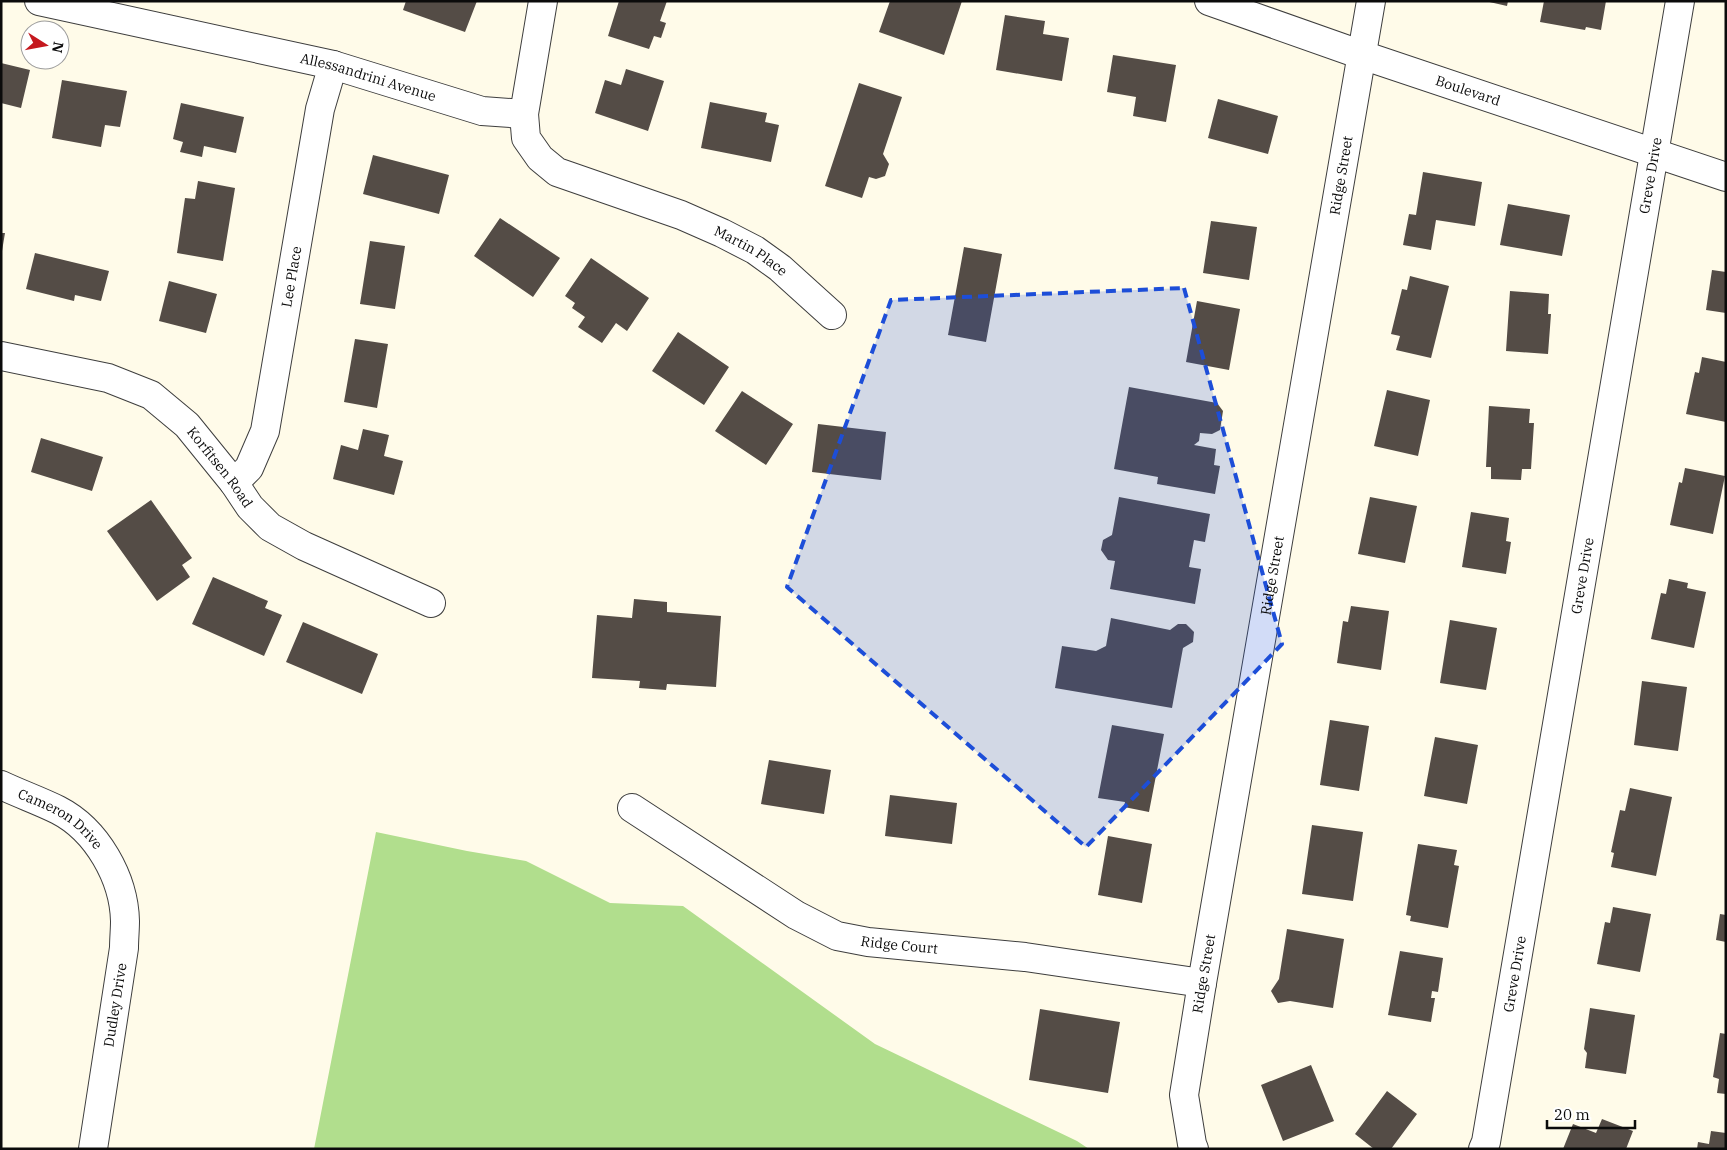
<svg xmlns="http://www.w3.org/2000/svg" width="1727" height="1150" font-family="'IBM Plex Serif',serif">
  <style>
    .forest { fill: #b1de8d }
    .building { fill: #544c46 }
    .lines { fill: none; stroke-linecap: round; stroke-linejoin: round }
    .minor-casing { stroke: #3e3e3e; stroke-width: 30 }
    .tertiary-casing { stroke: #3e3e3e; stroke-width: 30 }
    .minor { stroke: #fff; stroke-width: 28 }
    .tertiary { stroke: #fff; stroke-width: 28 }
    .marked { fill: #1d4ed8; fill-opacity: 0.2; stroke: #1d4ed8; stroke-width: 4; stroke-dasharray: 10 6; stroke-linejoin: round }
    .labels { text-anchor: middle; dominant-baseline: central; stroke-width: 5; stroke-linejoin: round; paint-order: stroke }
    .street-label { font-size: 14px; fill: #0b0b0b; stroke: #fff }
  </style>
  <rect width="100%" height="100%" fill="#fffbe9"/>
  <path class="forest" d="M376,832L467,851L526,861L610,903L683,906L875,1044L1077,1141L1089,1149H314Z"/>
  <path class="building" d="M406,1H477L465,32L403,10Z
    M619,1H667L660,21L666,23L661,38L654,36L649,49L608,36Z
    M890,1H962L944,55L879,32Z
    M1485,1H1508L1507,6Z
    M1544,1H1606L1601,30L1586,27L1585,30L1540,22Z
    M1005,15L1045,21L1043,34L1069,38L1062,81L996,70Z
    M1113,55L1176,65L1166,122L1133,116L1136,97L1107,92Z
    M1,63L30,70L21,108L1,103Z
    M626,69L664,81L648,131L595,113L605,80L621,85Z
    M62,80L127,91L120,127L105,125L101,147L52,138Z
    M859,83L902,97L883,154L889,164L885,176L876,179L869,177L862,198L825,186Z
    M1218,99L1278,116L1268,154L1208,138Z
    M710,102L767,113L765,122L779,125L771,162L701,148Z
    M181,103L244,117L236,153L204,146L202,157L180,152L183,142L173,139Z
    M373,155L449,175L439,214L363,194Z
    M1423,172L1482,182L1475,226L1436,220L1431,250L1403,245L1409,214L1416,215Z
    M198,181L235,188L223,261L177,253L185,198L195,199Z
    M1508,204L1570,215L1562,256L1500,245Z
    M500,218L560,258L533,297L474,256Z
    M1211,221L1257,227L1249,280L1203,273Z
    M1,233H5L2,251H1Z
    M370,241L405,246L395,309L360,304Z
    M964,247L1002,254L986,342L948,335Z
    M35,253L109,271L101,301L75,295L74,301L26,289Z
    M591,258L649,298L627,331L616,323L602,343L578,327L585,317L572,308L575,303L565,296Z
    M1712,270L1726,272V313L1706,310Z
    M1410,276L1449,286L1431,358L1396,350L1400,336L1391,334L1402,289L1407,290Z
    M169,281L217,294L206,333L159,321Z
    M1510,291L1549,294L1548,314H1551L1548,354L1506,351Z
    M1197,301L1240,309L1229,370L1186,362Z
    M678,332L729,367L704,405L652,371Z
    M355,339L388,344L377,408L344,402Z
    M1702,357L1726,362V422L1686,414L1695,372L1699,373Z
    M1129,387L1217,403L1223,411L1220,430L1212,434L1200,433L1199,441L1194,445L1216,449L1214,465L1220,466L1215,494L1157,484L1158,477L1114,469Z
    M1387,390L1430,400L1418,456L1374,446Z
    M742,391L793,424L766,465L715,431Z
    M1489,406L1530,409L1529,423H1534L1531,469H1522L1521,480L1491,479V467H1486Z
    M818,424L886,432L881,480L812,472Z
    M363,429L389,435L384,456L403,461L394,495L333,479L341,445L358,450Z
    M41,438L103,457L92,491L31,472Z
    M1685,468L1725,476L1713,534L1670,525L1679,482L1682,483Z
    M1119,497L1210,514L1205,542L1194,540L1189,567L1201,569L1195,604L1110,589L1115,561L1108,560L1101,550L1103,540L1112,535Z
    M1370,497L1417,506L1405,563L1358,554Z
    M151,500L192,558L182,565L190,577L157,601L107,531Z
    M1471,512L1509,518L1506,541L1511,542L1506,574L1462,567Z
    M213,577L268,601L265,608L282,615L264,656L192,624Z
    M1669,579L1688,583L1687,588L1706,592L1694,648L1651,639L1661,593L1666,594Z
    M634,599L667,602V612L721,616L716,687L667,684L666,690L639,688L640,681L592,678L597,615L632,618Z
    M1351,606L1389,611L1381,670L1337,663L1343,621L1348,622Z
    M1111,618L1170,630L1178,624H1186L1194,632L1193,642L1183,648L1172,708L1055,688L1062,646L1096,651L1106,646Z
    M1450,620L1497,628L1486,690L1440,683Z
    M303,622L378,654L362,694L286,662Z
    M1642,681L1687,687L1678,751L1634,745Z
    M1330,720L1369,726L1359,791L1320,785Z
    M1112,725L1164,734L1149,812L1124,807L1125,802L1098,798Z
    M1435,737L1478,745L1467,804L1424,796Z
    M769,760L831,770L824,814L761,804Z
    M1630,788L1672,797L1656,876L1611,867L1614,853L1611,852L1620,810L1625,811Z
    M890,795L957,803L952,844L885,836Z
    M1312,825L1363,832L1353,901L1302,894Z
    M1108,836L1152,844L1142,903L1098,895Z
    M1418,844L1457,850L1454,865L1459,866L1448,928L1410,921L1411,916L1406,915Z
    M1613,907L1651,914L1640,972L1597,964L1605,922L1610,923Z
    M1720,914L1726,915V942L1716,940Z
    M1287,929L1344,939L1333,1008L1290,1001L1278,1003L1271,991L1279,979Z
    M1400,951L1443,958L1438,992L1432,991L1431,998H1435L1431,1022L1388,1015Z
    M1590,1008L1635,1015L1626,1074L1585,1068L1587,1053L1584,1049Z
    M1040,1009L1120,1022L1108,1093L1029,1080Z
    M1720,1033L1726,1034V1094L1717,1093L1719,1079L1713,1077Z
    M1311,1065L1334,1121L1283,1141L1261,1085Z
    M1387,1091L1417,1114L1391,1149H1374L1355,1134Z
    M1602,1119L1633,1131L1626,1149H1563L1573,1124L1596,1133Z
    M1711,1131L1726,1133V1149H1697L1698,1142L1709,1144Z"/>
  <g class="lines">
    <defs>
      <g id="minor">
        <path id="s1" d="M39,1L333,65L482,111L524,114"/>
        <path id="s2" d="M543,1L524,114L526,138L540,158L557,172L681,215L722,233L755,250L780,268L832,315"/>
        <path id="s3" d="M1,356L108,378L151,395L187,425L234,483L250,507L270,527L304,546L431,603"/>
        <path id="s4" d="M234,483L249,468L265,431L320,109L333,65"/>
        <path id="s5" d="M1,785C20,794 40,801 58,810C97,830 124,878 125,921C125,930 124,939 124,948L93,1149"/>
        <path id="s6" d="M632,808L796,915L837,936L868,942L1025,957L1202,983"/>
        <path id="s7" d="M1194,1149L1192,1144L1184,1095L1202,983L1371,1"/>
        <path id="s8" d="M1483,1149L1486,1142L1680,1"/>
      </g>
      <g id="tertiary">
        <path id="s9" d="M1209,1L1362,55L1726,177"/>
      </g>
    </defs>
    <use href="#minor" class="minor-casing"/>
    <use href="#tertiary" class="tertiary-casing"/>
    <use href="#minor" class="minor"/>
    <use href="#tertiary" class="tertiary"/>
  </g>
  <path class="marked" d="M1184,288L1282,644L1086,847L787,587L891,300Z"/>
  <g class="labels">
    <g class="street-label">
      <text stroke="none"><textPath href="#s1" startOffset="338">Allessandrini Avenue</textPath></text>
      <text stroke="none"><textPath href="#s9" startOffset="274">Boulevard</textPath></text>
      <text stroke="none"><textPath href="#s7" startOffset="988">Ridge Street</textPath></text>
      <text stroke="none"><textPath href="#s8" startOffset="988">Greve Drive</textPath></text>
      <text stroke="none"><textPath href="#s2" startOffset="395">Martin Place</textPath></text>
      <text stroke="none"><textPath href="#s4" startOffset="218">Lee Place</textPath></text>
      <text stroke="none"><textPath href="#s3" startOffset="256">Korfitsen Road</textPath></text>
      <text stroke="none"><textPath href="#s7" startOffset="582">Ridge Street</textPath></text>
      <text stroke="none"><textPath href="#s8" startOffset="582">Greve Drive</textPath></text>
      <text stroke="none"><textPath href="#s5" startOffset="69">Cameron Drive</textPath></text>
      <text stroke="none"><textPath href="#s6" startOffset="305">Ridge Court</textPath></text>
      <text stroke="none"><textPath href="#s7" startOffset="178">Ridge Street</textPath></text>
      <text stroke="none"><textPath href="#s8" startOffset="178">Greve Drive</textPath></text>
      <text transform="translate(115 1005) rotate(-81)">Dudley Drive</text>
    </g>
  </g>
  <rect width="1727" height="1150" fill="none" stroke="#0b0b0b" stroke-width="5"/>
  <g transform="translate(45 45) rotate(101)"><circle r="24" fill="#ffffff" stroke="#9d9d9d"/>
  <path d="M0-4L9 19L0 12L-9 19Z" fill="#c5181e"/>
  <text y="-8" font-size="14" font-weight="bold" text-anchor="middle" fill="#0b0b0b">N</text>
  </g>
  <path d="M1547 1120v8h88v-8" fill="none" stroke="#0b0b0b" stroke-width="2.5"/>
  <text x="1554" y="1120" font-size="15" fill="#0b0b0b" stroke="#ffffff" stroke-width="4" paint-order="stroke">20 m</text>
</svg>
